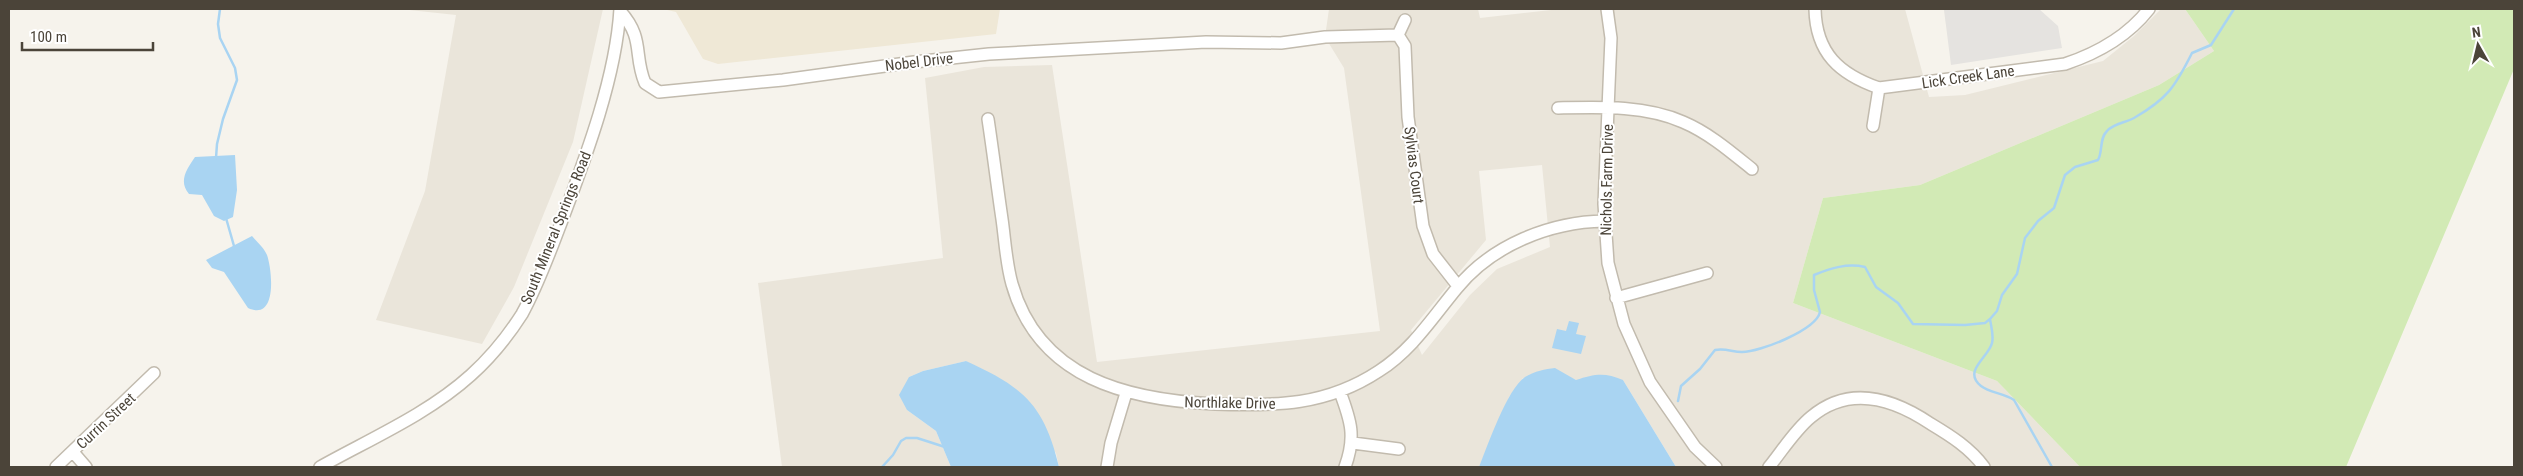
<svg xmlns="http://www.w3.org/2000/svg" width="2523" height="476" font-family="'Roboto Condensed',sans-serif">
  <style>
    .residential { fill: #eae5da; fill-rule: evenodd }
    .education { fill: #efe8d6 }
    .green { fill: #d2eab5 }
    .parking { fill: #e5e3e0 }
    .water { fill: #a9d4f2 }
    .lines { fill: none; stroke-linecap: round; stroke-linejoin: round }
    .stream { stroke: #a9d4f2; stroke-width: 2.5 }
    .minor-casing { stroke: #c2bbae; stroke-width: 14 }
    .minor { stroke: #fff; stroke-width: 11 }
    .labels { text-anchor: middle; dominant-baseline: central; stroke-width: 4; stroke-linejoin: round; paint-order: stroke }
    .street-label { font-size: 15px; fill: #4b4439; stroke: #fff }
  </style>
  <rect width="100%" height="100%" fill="#f6f3ec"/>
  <path class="residential" d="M400,9H603L573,142L514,287L482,344L376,320L425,191L456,15Z
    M1329,9H1478L1480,18L1560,9H1905L1929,97L1965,95L2103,61L2134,36L2161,9H2185L2214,51L2159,85L1920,185L1823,198L1793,303L1997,381L2080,467H1676L1623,380H1576L1563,374L1523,378L1509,397L1479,467H1059L1056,453L966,361L923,371L909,377L907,410L936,431L951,467H782L758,283L943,258L925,78L984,67L1052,65L1097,362L1380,331L1344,68L1325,37ZM1542,165L1550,247L1497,269L1470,295L1422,355L1411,330L1486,240L1479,171Z"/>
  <path class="education" d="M663,9H1000L996,34L718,64L703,59L676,12Z"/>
  <path class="green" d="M2185,9H2514V69L2346,467H2080L1997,381L1793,303L1823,198L1920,185L2159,85L2214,51Z"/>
  <path class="parking" d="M1952,9H2039L2058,26L2062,48L1951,65L1944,10Z"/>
  <path class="water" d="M235,155L237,190L233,217L224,221L214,216L202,195L189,194C178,181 187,169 195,157Z
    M252,236C257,242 264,248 267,255C272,269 278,322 248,308L224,272L212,268L206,260Z
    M1569,321L1579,323L1576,334L1586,336L1581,354L1552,348L1557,329L1566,331Z
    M966,361C1023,387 1044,404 1059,467H951L936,431L907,410L899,395L909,377L923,371Z
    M1555,368L1576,380C1594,374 1605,372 1623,380L1676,467H1479C1488,445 1507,389 1525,377C1535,371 1545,369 1555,368Z"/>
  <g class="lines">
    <path class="stream" d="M216,158L217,144L223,119L237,80L235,68L220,38L218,24L220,9
      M226,218L234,246
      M1990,319C1991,327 1994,335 1992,343C1989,357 1962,371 1981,386C1990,393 2004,393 2014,400L2052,467
      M1678,401L1681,386L1700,369L1715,350C1726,348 1732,352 1742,352C1760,352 1816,330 1820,312L1814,290V275C1831,268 1847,263 1865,267L1876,287L1898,303L1913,324L1965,325L1985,323L1990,319L1997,311L2002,295L2017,274L2025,238L2038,221L2054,208L2065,175L2075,167L2098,160C2103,151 2099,139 2107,131C2114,123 2125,123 2134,118C2167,99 2175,87 2192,53L2211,45L2234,9
      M882,467L893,455L901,441L906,438H917L945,447"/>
    <defs>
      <path id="minor" d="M1607,9L1611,38L1604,204L1608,263L1624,324L1650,382L1695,447L1716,467
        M1815,9C1816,53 1839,74 1879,88L2065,64C2098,53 2127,37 2149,9
        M620,11C645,39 633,54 645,83L659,92L783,80L914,62L989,54L1206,42L1281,43L1325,37L1398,35L1405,46L1408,117L1423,226L1433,254L1458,286
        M1398,35L1405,20
        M1558,108C1599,107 1645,105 1683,122C1709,133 1731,152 1752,169
        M988,119C993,152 997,185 1002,219C1005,240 1006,263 1012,284C1039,379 1128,400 1215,404C1276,406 1326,406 1379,371C1413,349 1432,318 1457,288C1492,245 1550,222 1604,221
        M1873,126L1879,88
        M1616,298L1707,273
        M1340,392C1351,421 1356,437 1345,467
        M1353,443L1399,449
        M73,452L86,467
        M56,467L154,373
        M320,467C370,439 428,414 471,375C491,357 508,336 522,314C538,285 549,254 561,223C585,159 616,78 620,9
        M1107,467L1111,443L1126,393
        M1769,467C1782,451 1795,430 1811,417C1850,384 1894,399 1931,424C1951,436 1970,448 1984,467"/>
    </defs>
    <use href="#minor" class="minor-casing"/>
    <use href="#minor" class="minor"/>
  </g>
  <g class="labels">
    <g class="street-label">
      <text transform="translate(919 62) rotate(-7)">Nobel Drive</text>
      <text transform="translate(1968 77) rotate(-8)">Lick Creek Lane</text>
      <text transform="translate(1414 165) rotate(83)">Sylvias Court</text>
      <text transform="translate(1607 180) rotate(-89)">Nichols Farm Drive</text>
      <text transform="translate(556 228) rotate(-68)">South Mineral Springs Road</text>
      <text transform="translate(1230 403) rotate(1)">Northlake Drive</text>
      <text transform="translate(106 421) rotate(-43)">Currin Street</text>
    </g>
  </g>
  <rect width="2523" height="476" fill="none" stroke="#4b4439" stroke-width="20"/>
  <g transform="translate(2478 45) rotate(352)" stroke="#ffffff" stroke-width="4" paint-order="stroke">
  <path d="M0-4L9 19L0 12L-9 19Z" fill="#4b4439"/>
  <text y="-8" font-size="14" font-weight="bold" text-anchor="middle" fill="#4b4439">N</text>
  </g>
  <path d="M22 42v8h131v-8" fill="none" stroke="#4b4439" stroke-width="2.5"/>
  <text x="30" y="42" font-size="15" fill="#4b4439" stroke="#ffffff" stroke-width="4" paint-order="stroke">100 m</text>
</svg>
